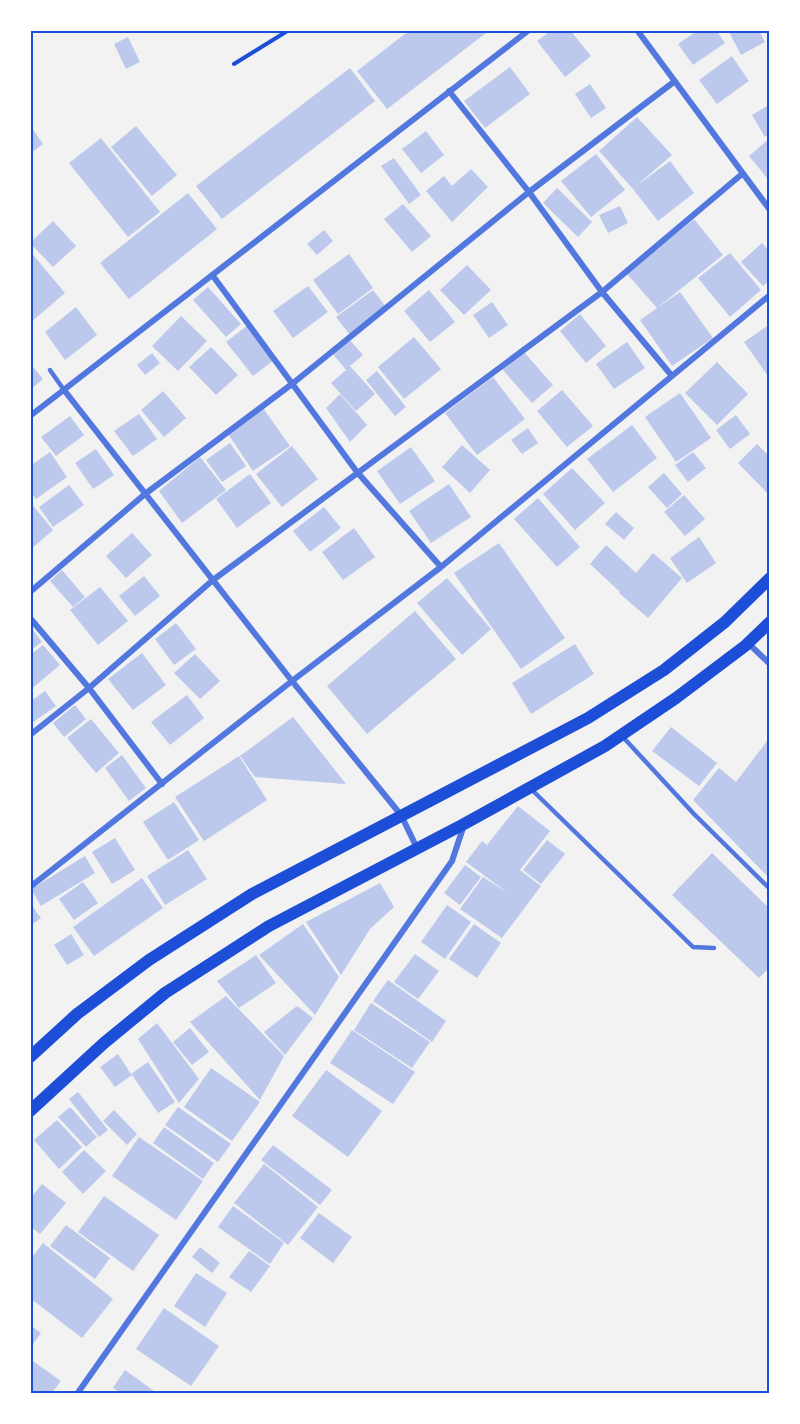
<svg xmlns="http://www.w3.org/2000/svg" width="800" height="1424" font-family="'Exo 2',sans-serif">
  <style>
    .building { fill: #bdc9ec }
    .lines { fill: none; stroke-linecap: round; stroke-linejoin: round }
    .path { stroke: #1d4ed8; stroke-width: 4 }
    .service { stroke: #5277de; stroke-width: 4.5 }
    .minor { stroke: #5277de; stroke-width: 6 }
    .secondary { stroke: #1d4ed8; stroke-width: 12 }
    .neatline { fill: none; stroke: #1d4ed8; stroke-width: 2 }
  </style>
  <rect width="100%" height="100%" fill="#f2f2f2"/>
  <path class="building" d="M410,30H490L387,109L357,71Z
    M552,30H570L591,56L565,77L537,41Z
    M698,30H716L725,43L693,65L678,44Z
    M728,30H759L765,42L741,55Z
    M128,37L140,62L126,69L114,44Z
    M732,56L749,81L717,104L699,80Z
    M510,67L530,94L485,128L464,101Z
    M350,68L375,101L222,219L196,186Z
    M590,84L606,108L591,118L575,94Z
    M770,104V134L765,137L752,115Z
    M637,117L672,155L636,186L670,161L694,193L658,221L633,189L599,151Z
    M30,125L43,144L30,154Z
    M136,126L177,175L152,196L111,147Z
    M426,131L444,155L421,173L402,149Z
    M101,138L160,212L128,237L69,163Z
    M770,138V175L767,178L749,156Z
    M596,154L625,190L591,217L561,181Z
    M394,158L421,195L409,204L381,166Z
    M471,169L488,187L452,222L426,191L444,176L452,186Z
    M557,188L592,222L578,237L543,203Z
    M188,193L217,229L129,299L100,263Z
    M403,204L431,236L412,252L384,219Z
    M620,206L628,223L608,233L599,215Z
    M694,219L723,255L657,308L627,274Z
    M53,221L76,246L53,267L30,243Z
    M324,230L333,241L317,255L307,244Z
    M762,243L770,252V280L763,286L741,262Z
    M30,251L65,293L30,323Z
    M730,253L761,290L730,317L698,278Z
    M349,254L373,288L338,314L313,280Z
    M467,265L491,290L464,315L440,290Z
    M308,286L328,312L293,338L273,311Z
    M208,287L241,324L226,337L193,300Z
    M373,290L386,307L350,335L336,317Z
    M429,290L455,322L430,342L404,311Z
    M680,292L713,338L672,366L640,320Z
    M492,302L508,325L489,338L473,315Z
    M76,307L97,335L65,360L45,332Z
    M580,314L606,346L586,363L560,331Z
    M181,316L207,341L178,371L152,346Z
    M770,324V374L768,376L744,342Z
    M248,325L274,360L253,376L226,342Z
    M414,337L441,369L404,399L378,367Z
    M349,339L363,355L350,366L375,394L356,411L331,383L346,370L332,353Z
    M627,342L645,368L614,389L596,364Z
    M211,347L238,375L216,395L189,367Z
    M523,351L553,385L532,403L502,369Z
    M152,353L160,363L145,375L137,365Z
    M717,362L748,394L717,425L685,393Z
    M30,363L43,379L30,390Z
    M377,371L406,407L395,416L366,380Z
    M493,377L525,419L477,455L445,413Z
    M562,390L593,426L567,447L537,411Z
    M163,391L186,418L164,437L141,410Z
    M680,393L711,438L676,462L645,417Z
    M340,394L367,425L350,442L326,408Z
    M263,408L290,446L253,471L228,434Z
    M139,414L157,439L133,456L114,431Z
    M736,415L750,434L730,449L716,430Z
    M70,416L84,435L56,456L41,437Z
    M632,425L657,458L613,492L587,459Z
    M528,428L538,443L522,454L511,440Z
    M230,443L246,466L222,482L206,460Z
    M757,444L770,457V496L738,463Z
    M462,445L490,470L470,493L442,467Z
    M292,446L318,479L282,507L256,474Z
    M411,447L435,481L400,504L377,471Z
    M96,449L114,475L93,489L75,463Z
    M50,452L67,477L36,499L30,491V466Z
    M693,452L706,468L688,482L675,465Z
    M200,457L226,490L182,523L159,491Z
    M572,468L605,503L575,530L543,494Z
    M664,473L682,494L667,508L648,487Z
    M250,474L271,503L237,528L216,499Z
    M449,484L471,517L431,543L409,511Z
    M69,485L84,505L53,527L39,507Z
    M684,495L705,519L685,536L664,512Z
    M538,498L580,547L557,567L514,519Z
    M30,502L53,530L30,550Z
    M324,507L341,528L310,552L293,531Z
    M616,512L634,528L624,540L605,524Z
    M354,528L375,557L343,580L322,552Z
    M132,533L152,555L126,578L106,556Z
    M699,537L716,563L687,583L670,558Z
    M499,543L565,638L521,669L454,573Z
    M606,545L636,573L653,553L682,578L648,618L619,593L620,592L590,564Z
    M62,570L85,597L73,607L50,581Z
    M144,576L160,596L135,616L119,596Z
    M447,578L491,629L462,655L417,603Z
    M100,587L128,621L98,645L70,610Z
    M415,611L456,659L367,734L327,686Z
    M176,623L196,649L174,665L155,639Z
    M30,626L42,642L30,651Z
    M575,644L594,674L531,714L512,683Z
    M43,645L60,665L30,690V655Z
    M142,653L166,685L133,710L108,679Z
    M195,654L220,681L200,699L174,673Z
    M45,691L56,706L32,723L30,720V702Z
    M187,695L204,718L170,745L151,722Z
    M75,705L86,719L64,737L53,723Z
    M293,717L346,784L255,777L240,756Z
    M91,719L119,753L96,773L67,738Z
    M671,727L717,763L699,786L652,751Z
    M770,737V879L693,800L719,768L736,782Z
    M122,755L146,788L129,801L105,768Z
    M239,756L267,800L204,841L175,797Z
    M174,802L199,840L168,860L143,822Z
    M518,806L550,831L520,870L541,886L502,938L460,909L483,877L508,893L466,862L482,841L487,845Z
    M115,838L135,870L112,884L92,852Z
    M547,840L565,854L541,884L523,870Z
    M188,850L207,879L165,905L147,876Z
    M712,853L770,909V967L759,978L672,895Z
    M85,856L95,873L41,906L31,889Z
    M465,865L481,877L460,905L444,893Z
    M142,878L163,908L94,956L73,927Z
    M83,882L98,903L74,920L59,899Z
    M380,883L394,907L370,929L341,975L306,922Z
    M30,903L41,918L30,926Z
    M447,905L471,922L445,959L421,942Z
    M303,924L339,977L315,1015L259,955Z
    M474,924L501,943L477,978L449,959Z
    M71,934L84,955L67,965L54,945Z
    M415,954L439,971L418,999L394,982Z
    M256,955L276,983L239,1008L217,981Z
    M388,980L446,1021L432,1042L373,1001Z
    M226,996L284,1056L260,1100L190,1022Z
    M371,1003L430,1042L412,1068L354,1030Z
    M297,1006L313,1018L285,1055L264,1032Z
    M157,1023L199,1079L179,1103L138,1039Z
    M190,1028L209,1052L192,1065L173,1042Z
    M352,1030L415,1072L393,1104L330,1063Z
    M118,1054L131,1074L148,1062L175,1102L158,1113L132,1075L115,1087L100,1067Z
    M211,1068L260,1102L232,1141L184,1107Z
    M326,1070L382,1111L348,1157L292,1116Z
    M78,1092L108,1130L99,1137L69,1099Z
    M70,1107L97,1137L86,1147L58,1117Z
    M178,1107L231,1144L218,1162L165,1125Z
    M114,1110L137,1134L127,1145L103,1121Z
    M57,1120L82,1147L59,1169L34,1140Z
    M164,1127L214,1163L203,1179L153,1143Z
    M139,1137L203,1181L176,1220L112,1176Z
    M273,1145L332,1190L320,1205L261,1160Z
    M84,1150L106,1171L83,1194L62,1172Z
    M264,1164L318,1207L288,1245L234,1203Z
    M42,1184L66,1203L40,1234L30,1226V1199Z
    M104,1196L159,1235L133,1271L78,1232Z
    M233,1206L284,1243L270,1264L218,1227Z
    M319,1213L352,1237L333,1263L300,1238Z
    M66,1225L110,1258L95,1279L50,1246Z
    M43,1243L113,1299L82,1338L30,1298V1260Z
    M200,1247L220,1263L212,1273L192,1257Z
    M249,1251L270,1266L251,1292L229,1277Z
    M196,1273L227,1293L205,1327L174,1306Z
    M164,1308L219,1346L191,1386L136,1349Z
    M30,1325L41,1333L30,1348Z
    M30,1359L61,1381L51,1394H30Z
    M125,1370L158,1394H122L113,1388Z"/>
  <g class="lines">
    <path class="path" d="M234,64L289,30"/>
    <path class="service" d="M50,370L64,390
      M622,736L694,814L770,889
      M531,789L693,947L714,948"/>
    <path class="minor" d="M637,30L770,210
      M449,91L529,192L602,292L672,376
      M213,276L357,472L441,567
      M64,390L292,681L401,815L417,848
      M30,416L529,30
      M30,592L145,494L292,384L529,192L675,81
      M30,618L89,688L162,784
      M748,643L770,664
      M30,735L89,688L213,580L602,292L742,174
      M30,887L292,681L441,567L770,295
      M77,1394L452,861L464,825"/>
    <path class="secondary" d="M30,1057L77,1014L149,960L252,894L588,718L664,670L725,622L770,578
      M30,1111L104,1043L165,993L269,926L464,824L605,746L676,698L745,646L770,622"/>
  </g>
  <rect width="800" height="1424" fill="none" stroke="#ffffff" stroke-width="63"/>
  <rect x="32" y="32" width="736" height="1360" class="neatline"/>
</svg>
